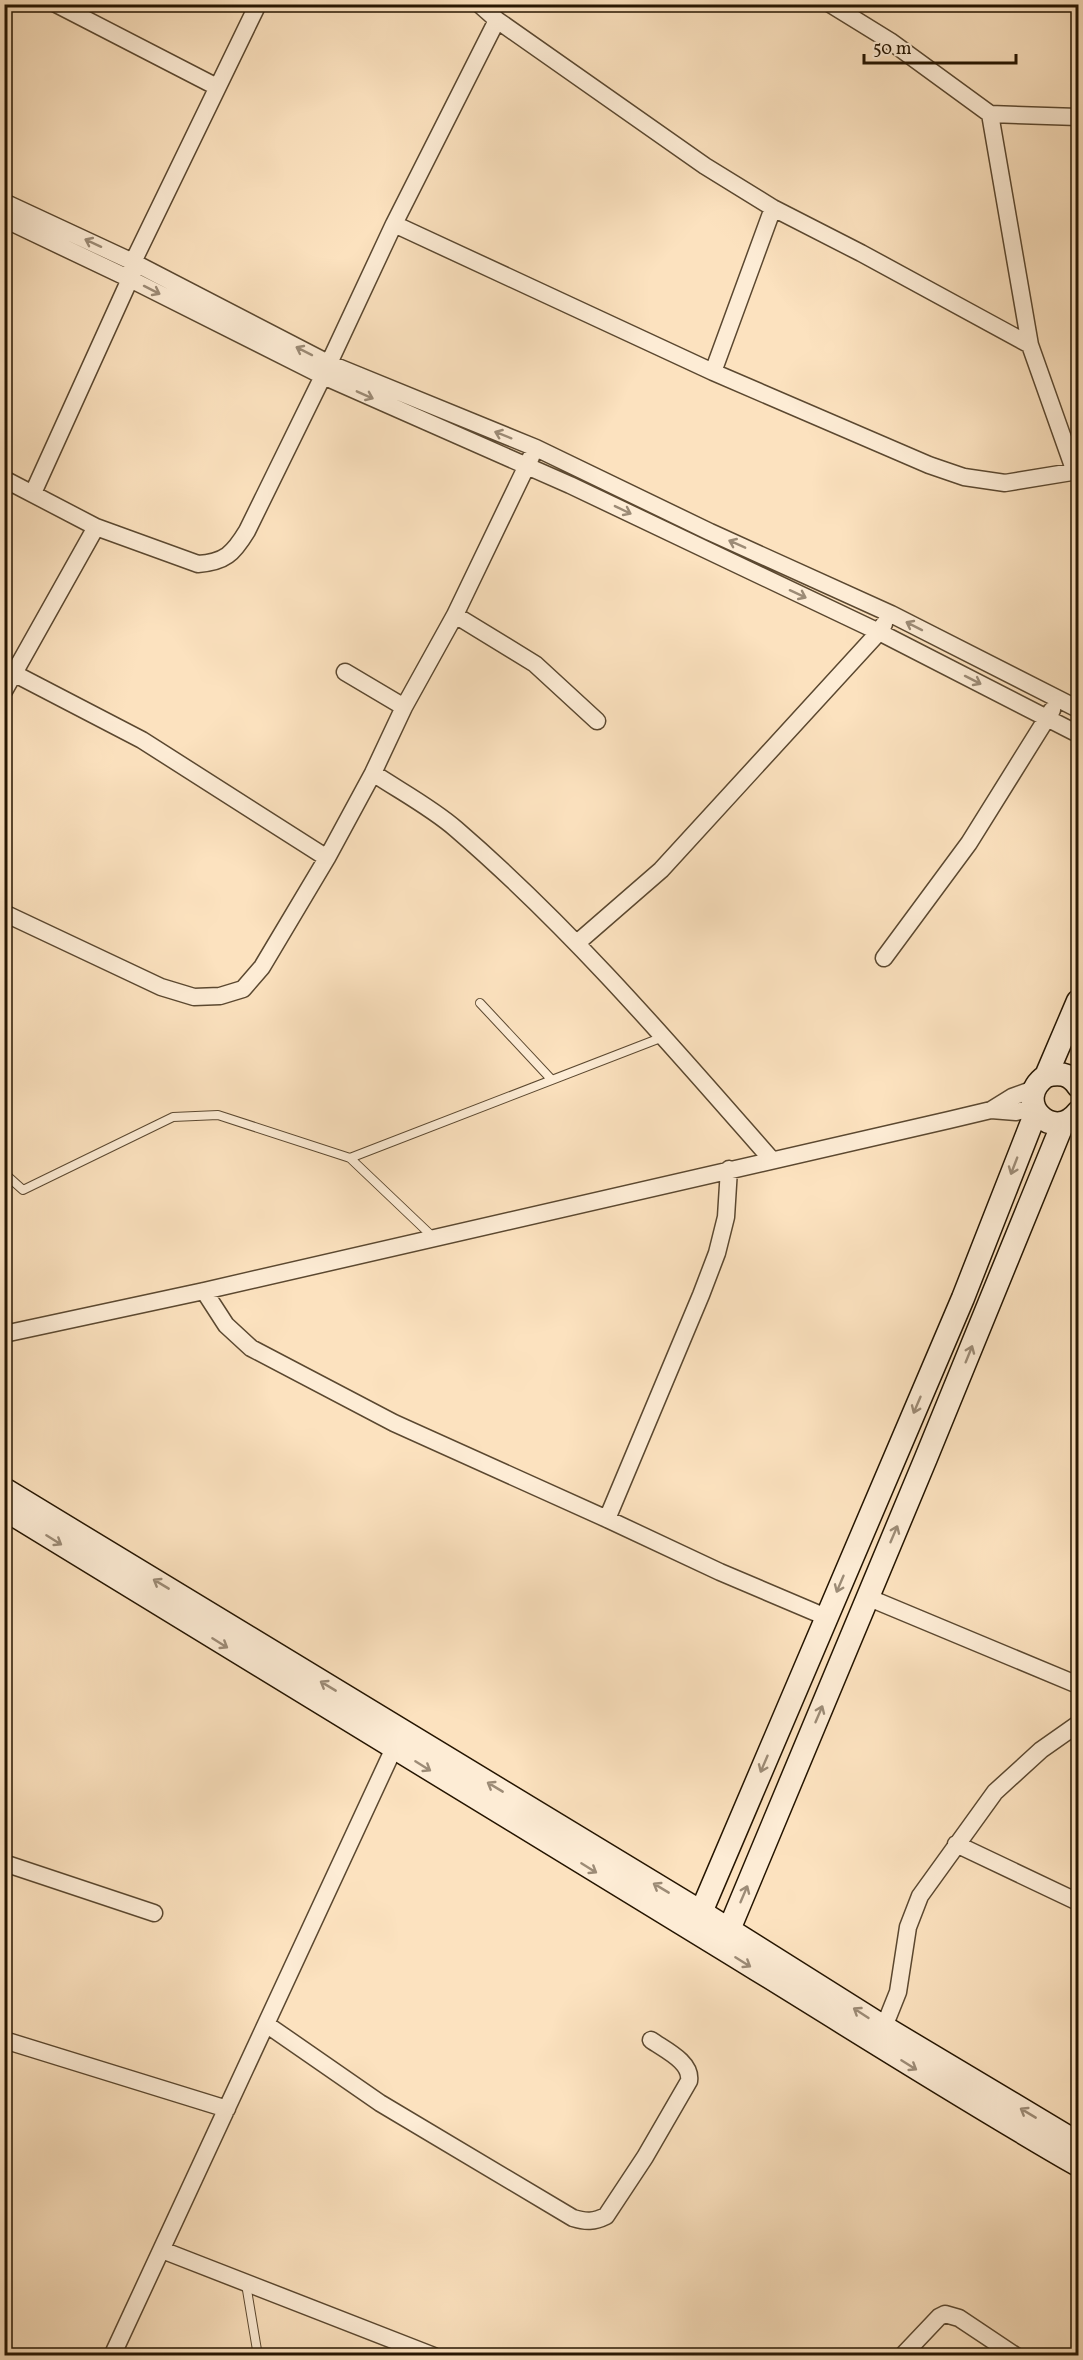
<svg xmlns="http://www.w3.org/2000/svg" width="1083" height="2360" font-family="Vollkorn,serif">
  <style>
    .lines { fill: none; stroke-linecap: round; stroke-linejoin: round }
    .lane-casing { stroke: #5b4830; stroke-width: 10 }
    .street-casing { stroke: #5b4830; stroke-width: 19 }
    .secondary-casing { stroke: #251501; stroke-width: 25 }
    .lane { stroke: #fdecd5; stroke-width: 8 }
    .street { stroke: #fdecd5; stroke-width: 16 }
    .secondary { stroke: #fdecd5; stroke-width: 22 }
    .oneway { stroke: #9c8b76 }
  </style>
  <rect width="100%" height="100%" fill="#fce2bf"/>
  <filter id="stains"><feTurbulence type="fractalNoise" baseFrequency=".00333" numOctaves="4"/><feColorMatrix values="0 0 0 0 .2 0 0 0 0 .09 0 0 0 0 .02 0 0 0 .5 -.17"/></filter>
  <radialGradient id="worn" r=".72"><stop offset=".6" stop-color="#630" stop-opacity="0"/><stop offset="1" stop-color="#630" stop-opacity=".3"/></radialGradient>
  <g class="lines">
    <defs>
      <path id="lane" d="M480,1003L551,1079
        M350,1158L663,1037
        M4,1173L23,1190L173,1117L218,1115L350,1158L433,1237
        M246,2284L258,2356"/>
      <path id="street" d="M56,4L217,87
        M479,4L497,20L705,166L773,208L861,253L1030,345
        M830,4L890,41L990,114L1078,117
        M990,114L1030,345L1075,472
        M4,202L133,262L328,363L536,448L710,532L891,614L1078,709
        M4,219L130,279L323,376L570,485L879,632L1078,734
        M394,224L713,372L929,465L964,477L1005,483L1078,471
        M713,372L773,208
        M4,479L96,527L198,564C225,562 233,554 247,531L323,376L394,224L497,20
        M33,493L130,279L133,262L258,4
        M455,615L535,664L597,721
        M345,672L404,707
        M15,674L142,740L327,858
        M4,691L96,527
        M373,773C400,791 432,808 456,829C572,929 671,1045 771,1159
        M4,913L161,987L194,997L220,996L243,989L262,967L327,858L373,773L404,707L455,615L531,457
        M577,943L661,870L879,632L884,624
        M884,958L969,843L1052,710
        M991,1110L1012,1097L1034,1089
        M204,1291L226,1325L251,1348L394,1423L607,1519L720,1572L826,1617
        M4,1334L204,1291L949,1120L991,1110L1016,1112L1034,1108
        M607,1519L701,1295L717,1253L726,1217L729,1169
        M867,1597L1078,1685
        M956,1844L1078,1902
        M4,1863L154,1913
        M266,2024L380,2103L573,2218C586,2222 594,2222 606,2216L645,2157L689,2081C692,2062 665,2050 651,2040
        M884,2027L898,1992L908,1927L920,1896L995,1792L1041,1750L1078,1724
        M4,2040L227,2109
        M162,2250L434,2356
        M112,2356L394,1748
        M902,2356L939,2317L945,2314L959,2318L1016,2356"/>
      <path id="secondary" d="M1046,1076L1078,1001
        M1078,1086C1070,1074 1059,1072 1046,1076C1011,1101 1053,1144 1078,1112
        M4,1489L701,1912L884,2027L1078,2143
        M4,1509C243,1657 483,1802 722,1948C841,2021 958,2096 1078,2165
        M696,1924L963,1298L1036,1112
        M723,1944L926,1458L1063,1123"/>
    </defs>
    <use href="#lane" class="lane-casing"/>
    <use href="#street" class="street-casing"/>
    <use href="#secondary" class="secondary-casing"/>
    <use href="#lane" class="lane"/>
    <use href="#street" class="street"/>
    <use href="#secondary" class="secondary"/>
  </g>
  <defs><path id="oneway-shaft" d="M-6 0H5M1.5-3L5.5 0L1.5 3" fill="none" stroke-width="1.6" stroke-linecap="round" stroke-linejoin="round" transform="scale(1.5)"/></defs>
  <g class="oneway">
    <use href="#oneway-shaft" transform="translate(93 243) rotate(-155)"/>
    <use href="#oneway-shaft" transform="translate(152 290) rotate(27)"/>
    <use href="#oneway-shaft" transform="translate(304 351) rotate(-153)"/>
    <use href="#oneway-shaft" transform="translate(365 395) rotate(24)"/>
    <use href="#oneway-shaft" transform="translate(503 435) rotate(-158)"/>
    <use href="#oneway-shaft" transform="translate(623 510) rotate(26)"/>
    <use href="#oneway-shaft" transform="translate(737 544) rotate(-156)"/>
    <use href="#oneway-shaft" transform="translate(798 594) rotate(25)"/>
    <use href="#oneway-shaft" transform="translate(914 626) rotate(-153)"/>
    <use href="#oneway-shaft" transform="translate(973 680) rotate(27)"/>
    <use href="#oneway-shaft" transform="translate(1014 1166) rotate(111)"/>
    <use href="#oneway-shaft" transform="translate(969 1354) rotate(-68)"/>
    <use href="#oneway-shaft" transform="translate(917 1405) rotate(113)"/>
    <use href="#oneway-shaft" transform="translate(894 1534) rotate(-67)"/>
    <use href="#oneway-shaft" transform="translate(54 1540) rotate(32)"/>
    <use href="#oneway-shaft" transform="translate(161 1584) rotate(-149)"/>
    <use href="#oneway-shaft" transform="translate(840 1584) rotate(113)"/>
    <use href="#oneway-shaft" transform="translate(220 1643) rotate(32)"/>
    <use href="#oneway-shaft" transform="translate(328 1686) rotate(-149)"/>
    <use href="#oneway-shaft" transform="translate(819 1714) rotate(-67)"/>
    <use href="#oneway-shaft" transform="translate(764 1764) rotate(113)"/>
    <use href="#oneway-shaft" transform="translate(423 1766) rotate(32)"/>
    <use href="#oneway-shaft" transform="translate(495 1787) rotate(-149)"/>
    <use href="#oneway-shaft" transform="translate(589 1868) rotate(32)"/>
    <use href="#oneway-shaft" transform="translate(661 1888) rotate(-149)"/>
    <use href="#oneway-shaft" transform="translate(744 1894) rotate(-67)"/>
    <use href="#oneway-shaft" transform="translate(743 1962) rotate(32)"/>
    <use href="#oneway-shaft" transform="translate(861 2013) rotate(-147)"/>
    <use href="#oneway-shaft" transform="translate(909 2065) rotate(32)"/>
    <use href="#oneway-shaft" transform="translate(1028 2113) rotate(-149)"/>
  </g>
  <rect width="1083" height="2360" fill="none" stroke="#fce2bf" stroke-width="24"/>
  <rect x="6" y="6" width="1071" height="2348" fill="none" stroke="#251501" stroke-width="3"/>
  <rect x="12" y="12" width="1059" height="2336" fill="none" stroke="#251501" stroke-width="1.5"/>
  <path d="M864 54v9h152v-9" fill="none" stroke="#251501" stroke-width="3"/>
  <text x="873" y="54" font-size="18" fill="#251501" stroke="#fdecd5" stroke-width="4.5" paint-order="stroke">50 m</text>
  <rect width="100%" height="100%" filter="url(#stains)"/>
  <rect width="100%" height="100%" fill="url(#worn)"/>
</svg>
